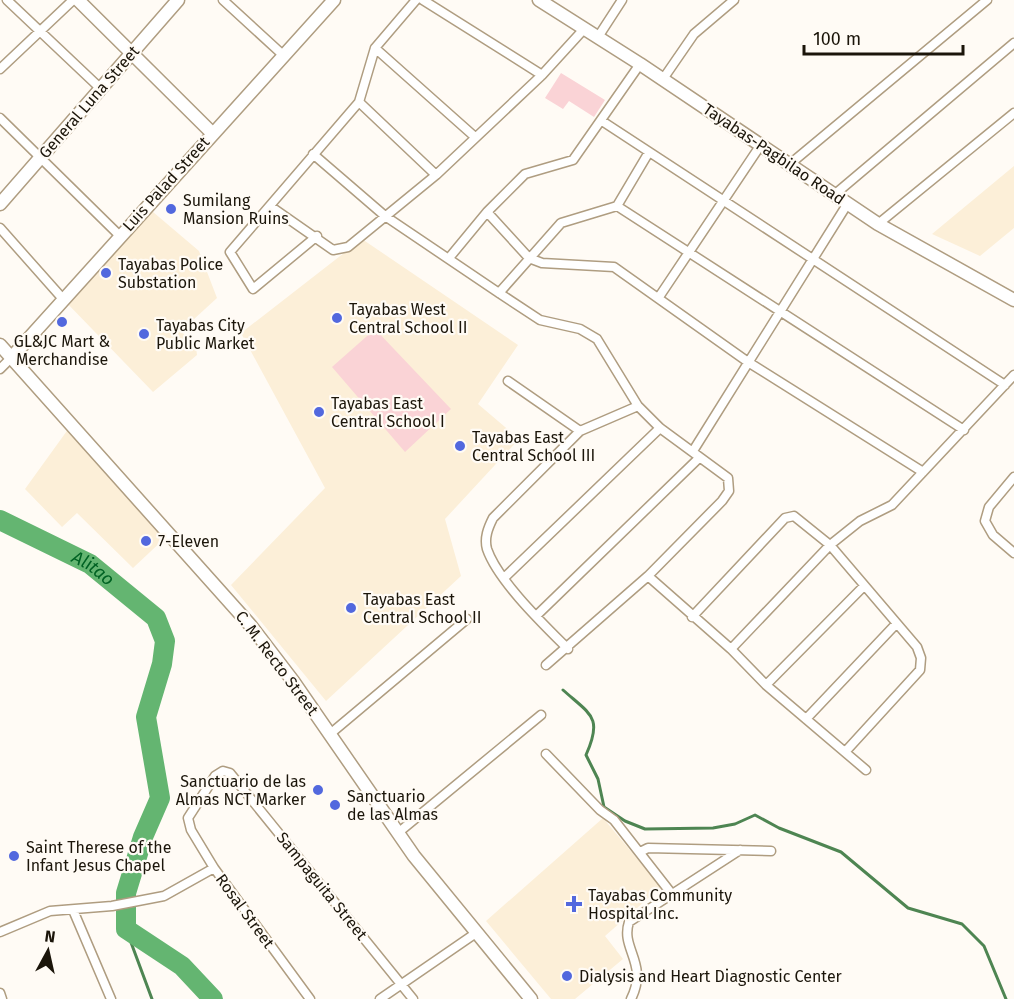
<svg xmlns="http://www.w3.org/2000/svg" width="1014" height="999" font-family="'Fira Sans',sans-serif">
  <style>
    .built { fill: #fcefd8 }
    .green { fill: #fad3d6 }
    .lines { fill: none; stroke-linecap: round; stroke-linejoin: round }
    .stream { stroke: #4e8552; stroke-width: 3 }
    .river { stroke: #64b571; stroke-width: 20 }
    .street-casing { stroke: #af9d81; stroke-width: 11 }
    .secondary-casing { stroke: #af9d81; stroke-width: 15 }
    .street { stroke: #fff; stroke-width: 8 }
    .secondary { stroke: #fff; stroke-width: 12 }
    .poi-dot { fill: #5268de; stroke: #fffbf5; stroke-width: 2 }
    .labels { text-anchor: middle; dominant-baseline: central; stroke-width: 4.5; stroke-linejoin: round; paint-order: stroke }
    .street-label { font-size: 16px; fill: #1b150a; stroke: #fffbf5 }
    .poi-label { font-size: 16px; fill: #1b150a; stroke: #fffbf5; text-anchor: start }
    .water-label { font-size: 18px; font-style: italic; fill: #006223; stroke: #fffbf5 }
  </style>
  <rect width="100%" height="100%" fill="#fffbf5"/>
  <path class="built" d="M1014,166V228L980,256L932,234Z
    M146,206L199,251L217,298L181,331L196,347L197,355L153,392L63,299Z
    M362,239L518,345L478,404L519,439L445,519L461,576L326,701L231,585L325,488L241,333Z
    M69,428L167,536L133,568L77,513L62,527L25,489Z
    M603,818L661,887L605,936L623,959L575,999H551L486,921Z"/>
  <path class="green" d="M561,73L605,100L594,117L569,101L563,109L545,98Z
    M375,329L451,409L405,452L332,367Z"/>
  <g class="lines">
    <path class="stream" d="M563,690C591,715 603,717 586,755L598,779L604,807L625,821L645,829L713,828L735,824L755,815L779,828L841,852L908,908L962,924L984,946L1006,999
      M126,929L152,999"/>
    <path class="river" id="s1" d="M0,520L90,564L156,618L165,641L162,664L146,717L160,798L143,837L126,893V929L182,966L213,999"/>
    <defs>
      <path id="street" d="M7,0L100,88
        M223,0L283,55
        M416,0L375,48L359,102L436,175
        M423,0L542,75
        M598,37L622,0
        M375,48L475,137
        M0,69L73,0
        M663,79L694,34L734,0
        M0,118L120,236
        M602,121L1005,385
        M313,154L385,216L499,293L540,320L580,329L597,339L638,406L660,428L728,478L729,491L722,501L648,576L546,665
        M790,164L987,0
        M834,195L1014,43
        M270,206L333,250L348,247L436,175L542,75L584,29
        M617,206L964,430
        M487,212L529,258L542,263L614,267L748,362L923,472
        M878,224L1014,113
        M0,228L63,299
        M317,236L253,289L230,252L359,102
        M449,258L487,212L525,174L573,160L640,64
        M499,293L561,223L617,206L649,152
        M659,297L760,146
        M0,369L12,357
        M508,381L580,431
        M693,451L848,203
        M1014,477L989,507L985,521L993,535L1014,553
        M648,576L731,649L766,685L866,770
        M504,578L660,428
        M536,616L699,458
        M692,617L785,518L794,516L830,545L917,647L921,658L920,670L845,752
        M568,649C544,625 498,581 487,549C484,538 488,528 493,518L580,431L638,406
        M731,649L830,545L860,521L892,505L1014,375
        M766,685L864,586
        M806,719L896,624
        M330,734L467,619
        M546,754L600,810L614,820L671,893
        M399,832L541,715
        M640,852L648,848L771,851
        M73,910L111,999
        M0,932L50,911L112,906L164,896L214,868
        M0,993L2,999
        M310,999L214,868L191,830L188,818L215,776L223,771L230,773L413,999
        M380,999L476,933
        M631,999C649,963 620,949 629,922L740,850"/>
      <path id="secondary" d="M78,0L212,133
        M539,0L640,64L878,224L1014,300
        M0,204L178,0
        M0,345L251,626L293,681L414,856L531,999
        M12,357L334,0"/>
    </defs>
    <use href="#street" class="street-casing"/>
    <use href="#secondary" class="secondary-casing"/>
    <use href="#street" class="street"/>
    <use href="#secondary" class="secondary"/>
  </g>
  <g class="poi-dot">
    <circle cx="171" cy="209" r="6"/>
    <circle cx="106" cy="273" r="6"/>
    <circle cx="337" cy="318" r="6"/>
    <circle cx="62" cy="322" r="6"/>
    <circle cx="144" cy="334" r="6"/>
    <circle cx="319" cy="412" r="6"/>
    <circle cx="460" cy="446" r="6"/>
    <circle cx="146" cy="541" r="6"/>
    <circle cx="351" cy="608" r="6"/>
    <circle cx="318" cy="790" r="6"/>
    <circle cx="335" cy="805" r="6"/>
    <circle cx="14" cy="856" r="6"/>
    <path d="M571 895h6v6h6v6h-6v6h-6v-6h-6v-6h6z"/>
    <circle cx="567" cy="976" r="6"/>
  </g>
  <g class="labels">
    <g class="street-label">
      <text transform="translate(89 102) rotate(-49)">General Luna Street</text>
      <text transform="translate(774 154) rotate(34)">Tayabas-Pagbilao Road</text>
      <text transform="translate(166 184) rotate(-48)">Luis Palad Street</text>
      <text transform="translate(277 663) rotate(53)">C. M. Recto Street</text>
      <text transform="translate(322 886) rotate(51)">Sampaguita Street</text>
      <text transform="translate(245 911) rotate(54)">Rosal Street</text>
    </g>
    <g class="poi-label">
      <text x="183" y="200">Sumilang<tspan x="183" dy="18">Mansion Ruins</tspan></text>
      <text x="118" y="264">Tayabas Police<tspan x="118" dy="18">Substation</tspan></text>
      <text x="349" y="309">Tayabas West<tspan x="349" dy="18">Central School II</tspan></text>
      <text x="156" y="325">Tayabas City<tspan x="156" dy="18">Public Market</tspan></text>
      <text x="62" y="341" text-anchor="middle">GL&amp;JC Mart &amp;<tspan x="62" dy="18">Merchandise</tspan></text>
      <text x="331" y="403">Tayabas East<tspan x="331" dy="18">Central School I</tspan></text>
      <text x="472" y="437">Tayabas East<tspan x="472" dy="18">Central School III</tspan></text>
      <text x="158" y="541">7-Eleven</text>
      <text x="363" y="599">Tayabas East<tspan x="363" dy="18">Central School II</tspan></text>
      <text x="306" y="781" text-anchor="end">Sanctuario de las<tspan x="306" dy="18">Almas NCT Marker</tspan></text>
      <text x="347" y="796">Sanctuario<tspan x="347" dy="18">de las Almas</tspan></text>
      <text x="26" y="847">Saint Therese of the<tspan x="26" dy="18">Infant Jesus Chapel</tspan></text>
      <text x="588" y="895">Tayabas Community<tspan x="588" dy="18">Hospital Inc.</tspan></text>
      <text x="579" y="976">Dialysis and Heart Diagnostic Center</text>
    </g>
    <g class="water-label">
      <text stroke="none"><textPath href="#s1" startOffset="105">Alitao</textPath></text>
    </g>
  </g>
  <g transform="translate(48 951) rotate(8)" stroke="#fffbf5" stroke-width="4.5" paint-order="stroke">
  <path d="M0-4.5L10 22L0 15L-10 22Z" fill="#1b150a"/>
  <text y="-9" font-size="16" font-weight="bold" text-anchor="middle" fill="#1b150a">N</text>
  </g>
  <path d="M804 45v9h159v-9" fill="none" stroke="#1b150a" stroke-width="3"/>
  <text x="813" y="45" font-size="18" fill="#1b150a" stroke="#fffbf5" stroke-width="4.5" paint-order="stroke">100 m</text>
</svg>
